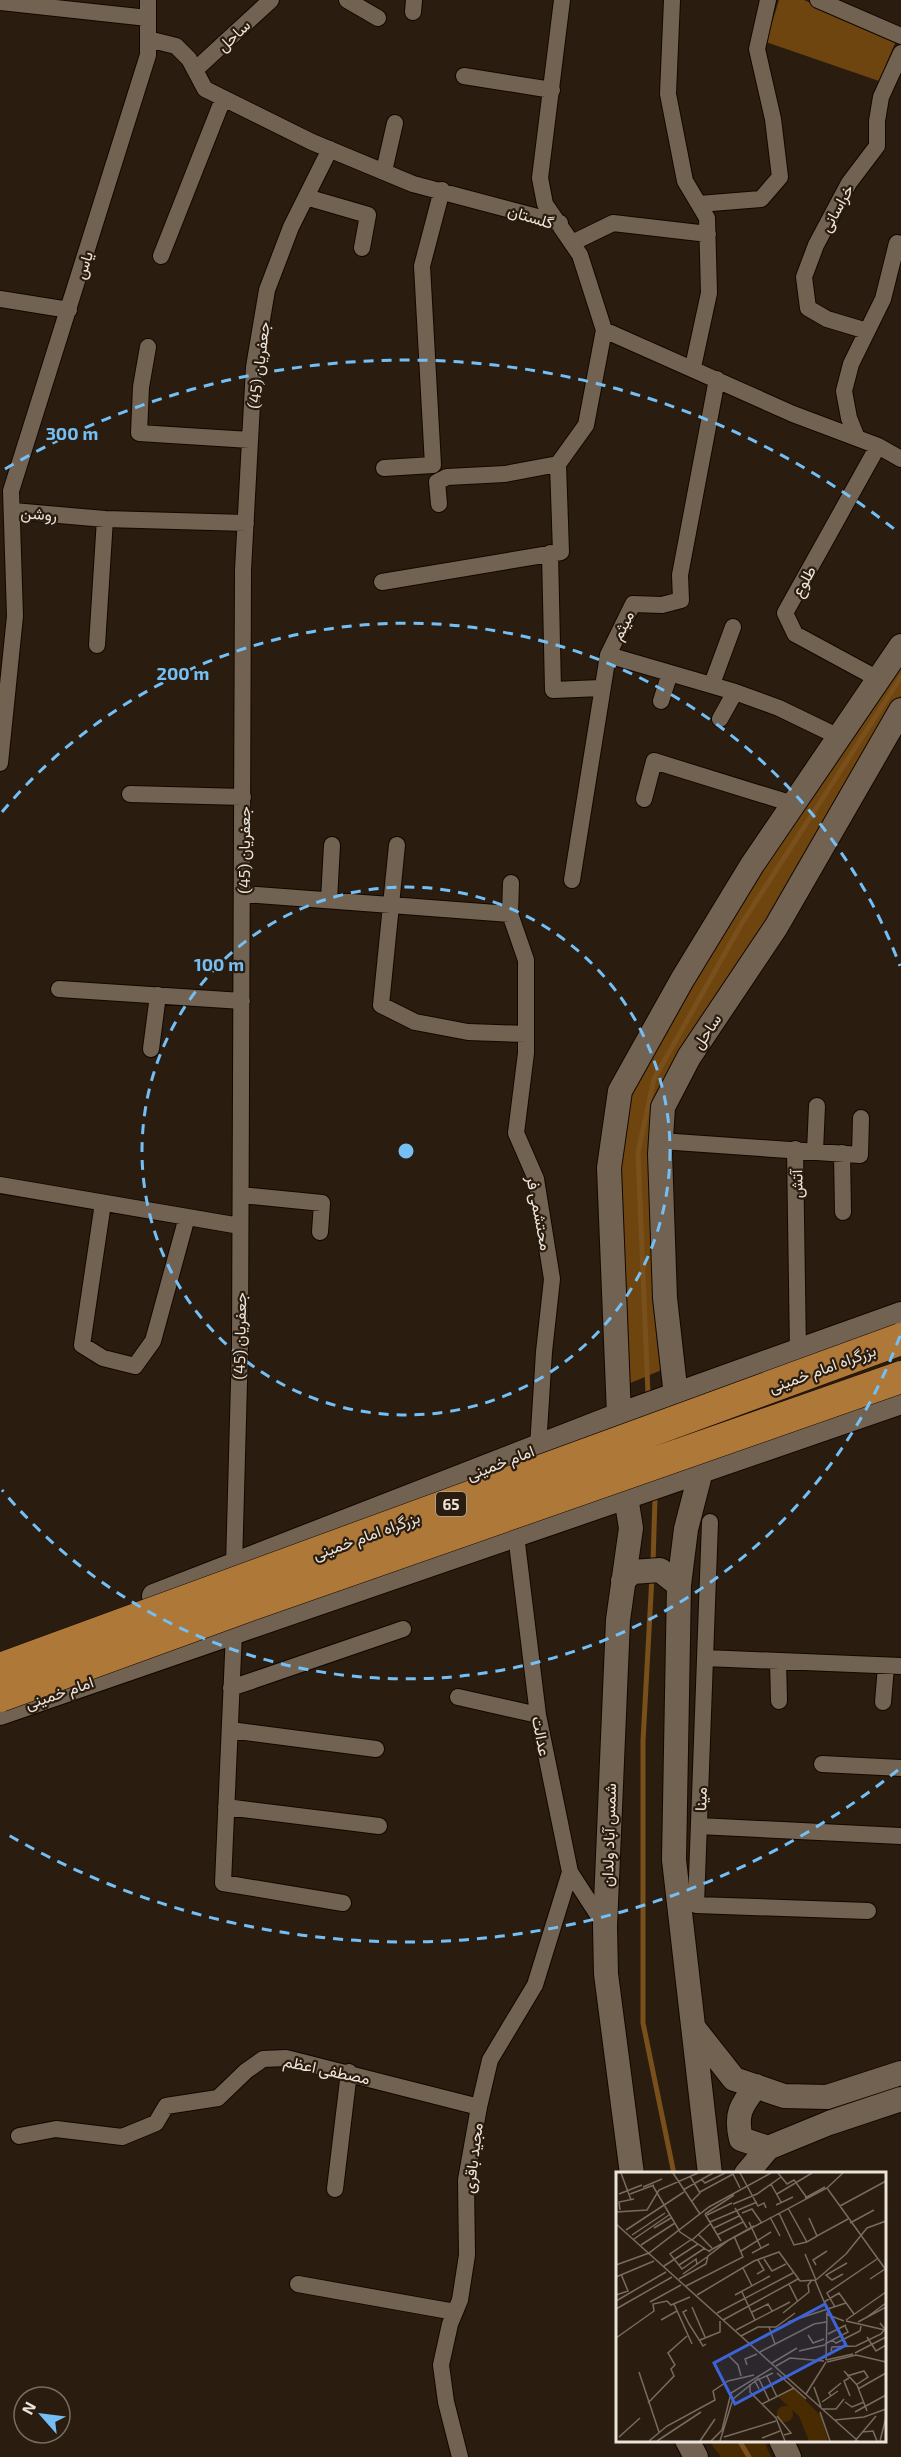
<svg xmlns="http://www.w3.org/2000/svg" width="901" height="2457" font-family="'Exo 2',Vazirmatn,sans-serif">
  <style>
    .green { fill: #492b01 }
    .forest { fill: #6e450f }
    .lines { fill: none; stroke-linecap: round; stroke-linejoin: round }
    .stream { stroke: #794f1c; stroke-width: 5 }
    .street-casing { stroke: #120700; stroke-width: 18 }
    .secondary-casing { stroke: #120700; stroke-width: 26 }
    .street { stroke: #726252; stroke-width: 16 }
    .secondary { stroke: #726252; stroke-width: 24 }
    .highway-bridge-casing { stroke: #120700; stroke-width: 33; stroke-linecap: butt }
    .highway-bridge { stroke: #ae7838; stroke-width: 32 }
    .ring { fill: none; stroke: #74c0f6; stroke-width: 3; stroke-dasharray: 10 8 }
    .labels { text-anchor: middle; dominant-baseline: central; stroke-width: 4.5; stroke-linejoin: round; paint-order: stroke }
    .shield { fill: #2a1d0f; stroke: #b2a89d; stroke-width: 1.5 }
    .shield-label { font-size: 15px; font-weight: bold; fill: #ece3da }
    .street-label { font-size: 16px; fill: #ece3da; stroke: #2a1d0f }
    .inset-road { fill: none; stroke: #786c60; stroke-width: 1.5 }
    .view { fill: #3c64d8; fill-opacity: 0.15; stroke: #3c64d8; stroke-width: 3 }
    .inset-edge { fill: none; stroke: #ece3da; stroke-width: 3 }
    .centre { fill: #74c0f6; stroke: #2a1d0f; stroke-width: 3 }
    .ring-label { font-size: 18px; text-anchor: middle; font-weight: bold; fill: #74c0f6; stroke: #2a1d0f; stroke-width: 4.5; stroke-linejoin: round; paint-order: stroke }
  </style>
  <rect width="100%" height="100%" fill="#2a1d0f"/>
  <path class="green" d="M709,2441H764L771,2457H721Z"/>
  <path class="forest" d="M779,0H804L896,41L879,81L766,42Z
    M901,662V696L662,1094L664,1369L628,1384L618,1171L628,1093L701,964Z"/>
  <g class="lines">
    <path class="stream" d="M648,1394L638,1153L654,1079L742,923L901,677
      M653,1563L655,1498
      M652,1576L643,1741V2023L674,2174
      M739,2440L749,2457"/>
    <defs>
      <path id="street" d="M347,0L378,18
        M562,0L540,178L545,204L580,255L604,330L793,414L878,446L901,459
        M672,0L668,94L685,181L707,218L709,293L693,367
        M818,0L901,36
        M0,2L148,18
        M413,12L414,0
        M148,39L176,46L189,59L205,89L312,142L413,184L560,223
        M195,70L271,0
        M464,76L552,90
        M384,171L395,123
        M306,197L368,215L362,248
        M699,204L761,199L780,177L773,119L757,49L768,0
        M572,243L613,223L708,234
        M161,256L223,99
        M0,299L69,310
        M867,331L827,319L808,308L804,277L816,245L849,183L877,146V121L881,97L901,53
        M148,347L141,387L139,433L250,440
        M857,438L849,418L844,391L851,364L883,299L897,243L901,244
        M878,446L785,613L795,634L878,679
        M384,468L433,465L422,266L442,190
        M439,504L437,482L447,477L505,474L558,464
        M13,511L105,519L246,523
        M550,553L553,690L601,688
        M382,582L561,552L558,464L586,425L604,330
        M97,645L105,519
        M608,655L735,692L779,708L839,737
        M712,684L733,627
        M661,701L670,673
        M720,719L735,692
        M0,763L15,616L11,491L148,55V0
        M130,794L243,797
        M644,799L654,761L793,804
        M397,845L381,1005L415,1022L468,1032L526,1034
        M572,880L608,655L633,604L662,605L681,600L680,575L717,379
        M511,883L510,914L526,960V1053L516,1133L536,1179L552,1279L544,1352L538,1447
        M243,894L510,914
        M329,900L332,845
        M59,989L242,1001
        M151,1049L158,995
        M661,1141L860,1155L861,1118
        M795,1149L798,1352
        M815,1151L817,1106
        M842,1153L843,1212
        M0,1185L240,1226
        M241,1195L322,1203L320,1232
        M103,1203L82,1345L103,1358L135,1366L153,1341L187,1217
        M710,1522L696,1905L868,1911
        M516,1535L538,1715L570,1872L605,1926
        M234,1566L240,1346L243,570L254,367L267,290L291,227L330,149
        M234,1632L223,1883L343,1903
        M705,1658L901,1666
        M778,1661L779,1701
        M231,1688L403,1629
        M458,1697L538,1715
        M883,1702L886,1666
        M230,1730L376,1749
        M822,1764L901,1768
        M226,1807L379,1826
        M699,1826L901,1836
        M19,2136L56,2129L122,2137L156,2123L166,2106L218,2098L246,2071L263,2059L286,2058L479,2107
        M335,2189L349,2072
        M298,2284L455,2312
        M460,2457L446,2402L441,2365L450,2324L460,2300L467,2255L466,2180L479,2107L490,2060L535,1985L570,1872"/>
      <path id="secondary" d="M676,1396L665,1298L660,1154L663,1107L689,1057L776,927L901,710
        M619,1415L609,1168L620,1091L682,980L752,865L901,646
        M701,1471L686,1529L679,1585L674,1860L710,2174
        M626,1497L631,1528L618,1620L605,1926L606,1974L632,2174
        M623,1581L632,1572L660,1570L679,1585
        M154,1596L619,1415L901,1314
        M0,1713L901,1402
        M693,2027L734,2079L784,2096L827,2097L901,2073
        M756,2086C741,2106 735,2114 741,2139L768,2148
        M746,2174L768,2148L829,2123L901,2099
        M687,2440L696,2457
        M781,2440L789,2457"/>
    </defs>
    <use href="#street" class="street-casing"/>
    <use href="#secondary" class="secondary-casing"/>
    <use href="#street" class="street"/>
    <use href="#secondary" class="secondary"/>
    <defs>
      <path id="highway-bridge" d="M0,1669L901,1339
        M0,1696L250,1605L901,1377"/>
    </defs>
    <use href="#highway-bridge" class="highway-bridge-casing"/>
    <use href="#highway-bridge" class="highway-bridge"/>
  </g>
  <g class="ring">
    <circle cx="406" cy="1151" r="264"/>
    <path d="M900 1336A527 527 0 0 1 2 1490M2 812A527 527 0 0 1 900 966"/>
    <path d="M898 1770A791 791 0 0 1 5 1833M5 469A791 791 0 0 1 898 532"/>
  </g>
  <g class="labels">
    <rect class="shield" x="436" y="1492" width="30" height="24" rx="4.5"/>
    <g class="shield-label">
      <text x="451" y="1504">65</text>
    </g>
    <g class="street-label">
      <text transform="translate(233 35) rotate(-43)">ساحل</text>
      <text transform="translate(836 208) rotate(-61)">خراسانی</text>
      <text transform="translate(531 216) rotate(17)">گلستان</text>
      <text transform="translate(83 265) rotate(-73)">یاس</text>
      <text transform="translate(258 365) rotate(-83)">جعفریان (45)</text>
      <text transform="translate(39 513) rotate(4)">روشن</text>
      <text transform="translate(803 581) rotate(-61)">طلوع</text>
      <text transform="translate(622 625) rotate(-63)">میثم</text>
      <text transform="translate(243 850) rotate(-90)">جعفریان (45)</text>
      <text transform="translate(706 1031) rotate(-56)">ساحل</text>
      <text transform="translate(796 1184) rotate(-91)">آتش</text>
      <text transform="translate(540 1213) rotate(79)">محتشمی فر</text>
      <text transform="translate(239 1336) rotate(-89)">جعفریان (45)</text>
      <text transform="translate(822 1368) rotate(-20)">بزرگراه امام خمینی</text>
      <text transform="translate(500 1462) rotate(-21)">امام خمینی</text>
      <text transform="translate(366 1535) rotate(-20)">بزرگراه امام خمینی</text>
      <text transform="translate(59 1692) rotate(-19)">امام خمینی</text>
      <text transform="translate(542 1736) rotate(79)">عدالت</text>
      <text transform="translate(700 1799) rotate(-88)">مینا</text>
      <text transform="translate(608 1835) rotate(-88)">شمس آباد ولدان</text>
      <text transform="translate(327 2069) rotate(12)">مصطفی اعظم</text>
      <text transform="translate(472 2158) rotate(-83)">مجید باقری</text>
    </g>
  </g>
  <g transform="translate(616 2172)">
    <rect width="270" height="270" fill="#2a1d0f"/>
    <path d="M178,217L205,244L212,269H193L183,244L162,225ZM161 242a8 8 0 1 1 16 0a8 8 0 1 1-16 0Z" fill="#492b01"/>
    <path class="inset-road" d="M5,1L15,28M57,1L84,42M124,1L142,34L148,31L150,36M162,1L171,12L178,8L191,26M74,4L84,21L75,30M85,7L89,11L109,1M155,12L165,30M37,14L64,60L94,80M27,15L46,7M211,16L270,98M67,18L97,1M84,20L117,2L124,16M3,22L26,13M14,22L38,13M161,22L196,1M189,26L209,15M117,32L141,22L165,5M160,33L177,25M224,34L270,9M119,36L131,56M172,36L191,70L201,64M4,38L3,30L18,27M0,40L31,38L43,18L82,1M126,41L136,37L145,50M163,41L178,73L191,70M89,42L118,23M89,42L105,69M91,43L116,31M154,45L164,64M193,46L201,64L232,47M94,50L141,30M133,50L145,76M234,51L258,38M0,52L242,269M38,56L55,46M98,56L123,44M10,58L68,20M82,62L96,76M16,63L49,41M101,63L127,50M18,67L53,43M76,67L54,82L66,97L80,87L81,93M76,68L95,51M25,73L59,51M93,79L138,54M125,79L155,60M136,81L153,72M189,82L200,108M148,87L156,99L170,92M0,93L33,81L93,35L155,1M63,93L89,76M200,93L197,88L211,79M48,94L82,72M127,96L136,114M67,102L91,85M141,102L148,98L142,88M227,102L216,108L210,103L231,91M0,105L38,89M63,107L90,92L92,84L113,68L211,16L227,1M254,107L269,97M199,108L212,139M200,108L230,82L251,56L270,49M173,112L182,130M70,114L127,85L118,64M126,120L139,148M0,123L12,119L5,102M81,123L138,89L163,80L184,109L200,108M119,123L154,104M0,129L50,100M34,130L65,113M208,130L223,121L238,142M58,132L76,172M76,135L89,165M219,135L211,121L261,87M0,137L56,105M71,138L67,140L73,152L87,174L90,172M136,140L152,132L156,139M101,141L177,101M167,141L193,120L192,113L196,108M210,142L228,149M251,145L270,131M45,148L61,139M107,148L182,107M230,148L270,120M230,149L269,158M172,150L230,131M242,150L270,135M153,155L159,172M120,158L174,130M212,162L230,153M192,163L197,171L208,167M125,164L142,155H160L179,141M251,165L260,179L270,173M0,166L38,139L37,132L51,129L55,133L74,125M84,168L104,160V149M216,168L220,171L244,159L245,154M209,172L232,160L229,154M183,179L209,173M215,179L216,175L240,174L265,162L269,157L264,151M144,180L198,152L210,150M239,181L270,165M113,184L122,193L125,204M210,188L237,182M210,188L211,140M211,190L240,183L270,190M156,191L181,176M131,193L129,187L141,182M160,194L174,186L208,189M228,199L241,213L251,239M23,200L43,260M161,201L190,227M151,204L161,225M231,204L248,199L252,205L240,213M233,206L228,209L234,224M143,207L153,228M134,212V220L160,246L169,269M198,215L205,235M143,217L139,209L157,201M242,217L270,201M190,222L210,190M215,224L213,221L225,211M206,230L222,219M229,230L236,235L248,230M32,231L58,204L55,197L59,193L52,181L71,164M146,232L178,216M207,237H220L228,227M204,240L214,269M239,240L270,223M161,244L175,261L168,263M219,248L248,245L270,237M246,260L257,259L261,269M3,265L24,246M108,265L160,249M146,266L164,259M33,269L51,254L99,228L97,219L112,209L138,203M41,269L85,240M84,269L99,247M95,269L106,258L115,221L156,196M104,269L117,227L143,206M239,269L260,244M264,269L270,245"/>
    <path class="view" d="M209,132L230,173L119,232L98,191Z"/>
    <rect width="270" height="270" class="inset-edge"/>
  </g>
  <circle cx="406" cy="1151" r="9" class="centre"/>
  <g class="ring-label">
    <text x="72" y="440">300 m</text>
    <text x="183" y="680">200 m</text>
    <text x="219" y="971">100 m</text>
  </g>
  <g transform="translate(42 2415) rotate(298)"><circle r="28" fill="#2a1d0f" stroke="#786c60" stroke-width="1.5"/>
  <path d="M0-4.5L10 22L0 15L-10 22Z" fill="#74c0f6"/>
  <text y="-9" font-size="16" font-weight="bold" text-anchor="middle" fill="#ece3da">N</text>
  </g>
</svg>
